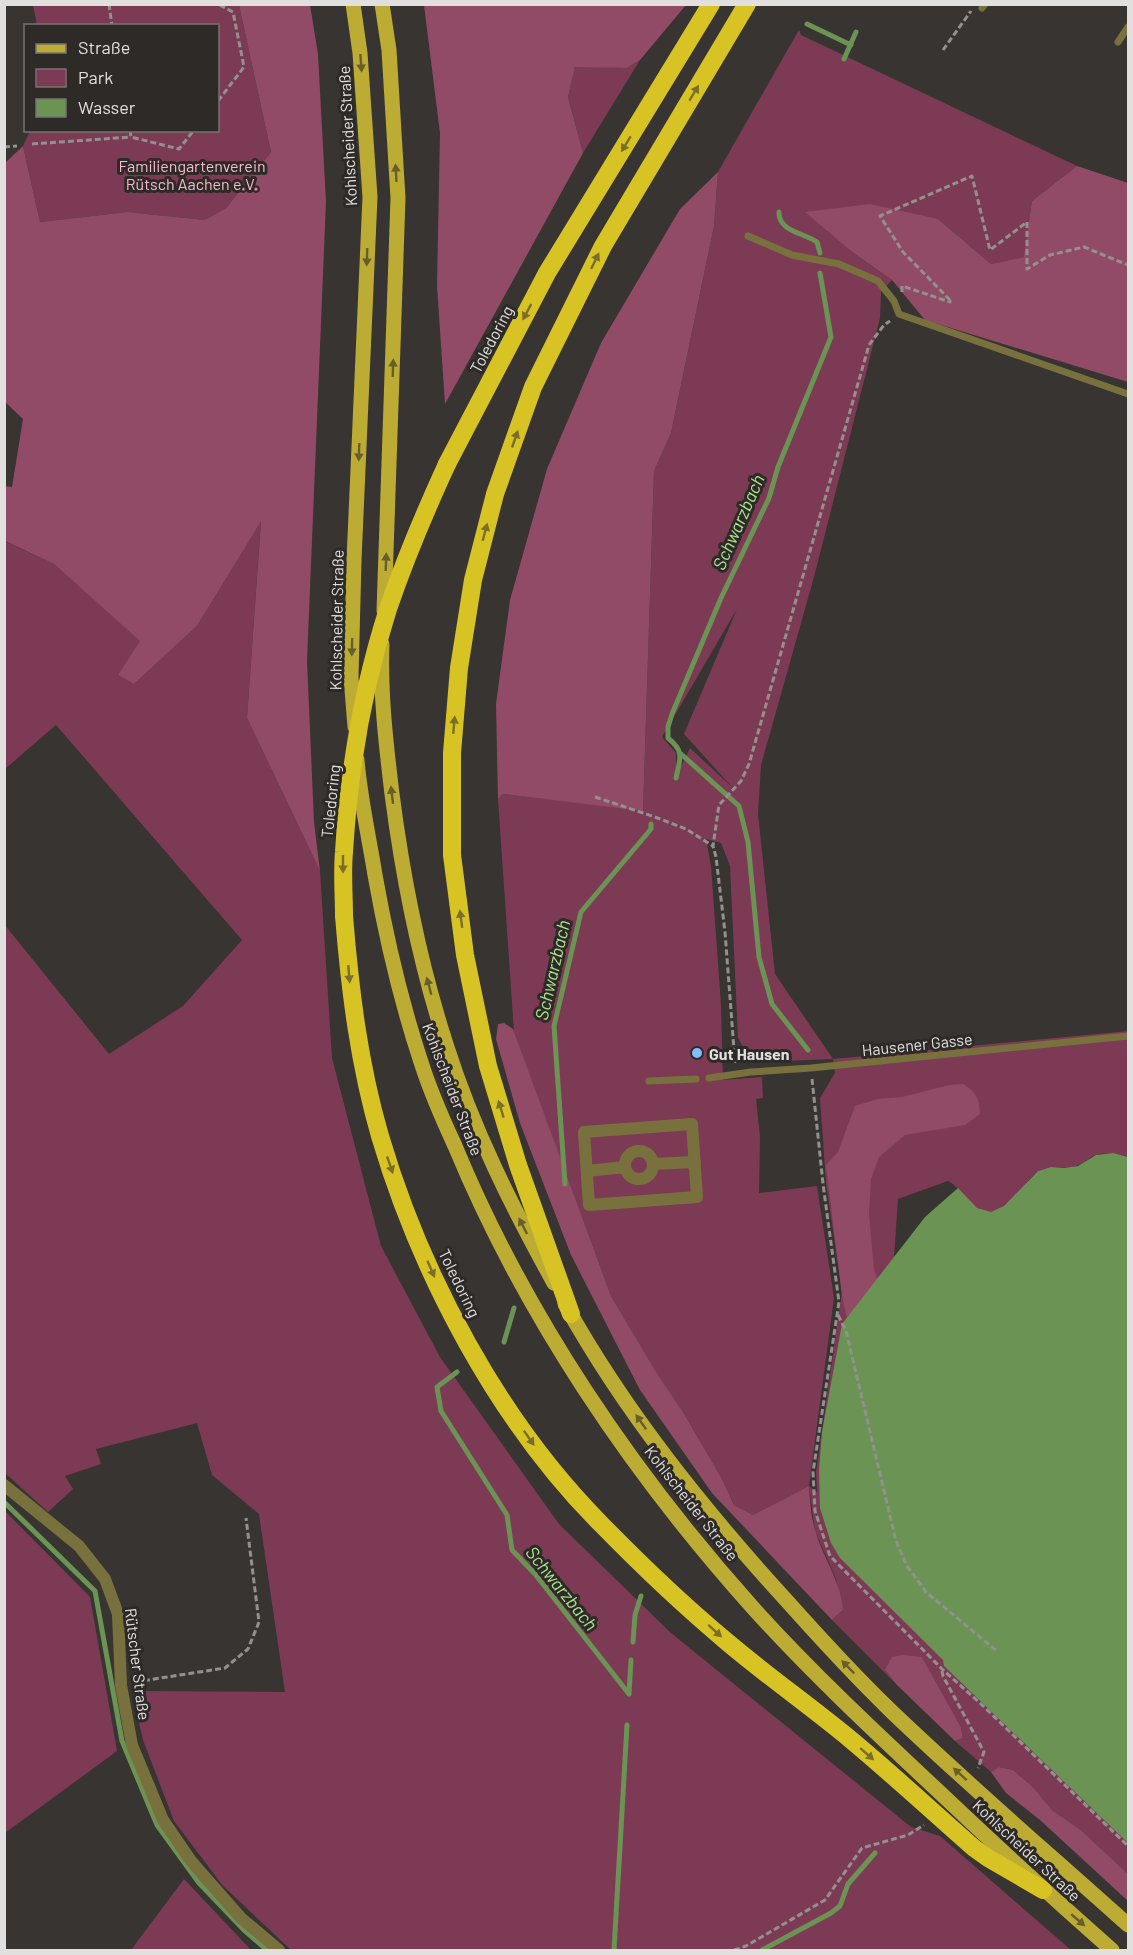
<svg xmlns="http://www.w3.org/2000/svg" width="1133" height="1955" font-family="Barlow,sans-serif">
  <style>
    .green { fill: #7d3a54; fill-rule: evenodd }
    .forest { fill: #924b66 }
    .water { fill: #6a9354 }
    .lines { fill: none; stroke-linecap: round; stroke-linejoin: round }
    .stream { stroke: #6a9354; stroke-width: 5 }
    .path { stroke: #93918f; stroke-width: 3; stroke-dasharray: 6 3; stroke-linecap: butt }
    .lane { stroke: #79713d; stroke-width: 7 }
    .street { stroke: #79713d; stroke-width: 12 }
    .primary { stroke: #bdac33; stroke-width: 15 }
    .highway { stroke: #d8c324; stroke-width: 18 }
    .highway-bridge { stroke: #d8c324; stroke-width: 18 }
    .oneway { fill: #675e2c }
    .oneway2 { fill: #7a6f26 }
    .poi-dot { fill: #86bbfb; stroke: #2d2a28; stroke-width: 2 }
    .labels { text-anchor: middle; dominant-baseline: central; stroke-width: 6; stroke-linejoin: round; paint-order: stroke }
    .street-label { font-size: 16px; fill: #e1e0de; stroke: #2d2a28 }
    .park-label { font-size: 16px; fill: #f9b9ce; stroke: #2d2a28 }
    .poi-label { font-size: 16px; font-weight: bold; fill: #e1e0de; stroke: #2d2a28; text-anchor: start }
    .water-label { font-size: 18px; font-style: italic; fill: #abe48c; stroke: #2d2a28 }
  </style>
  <rect width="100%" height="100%" fill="#373432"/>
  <path class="green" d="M33,5H239L271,152L226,208L205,220L127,212L40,222L23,146L30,131L218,130V26L37,25Z
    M799,30L801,35L1077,166L1032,201L1025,257L991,264L938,219L806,212L852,252L892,280L881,292L880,318L814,577L761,765L758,814L775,974L833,1059L1128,1031V1157C1118,1154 1107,1152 1097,1155C1089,1157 1084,1164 1076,1166C1063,1170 1048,1164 1036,1173C1023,1184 1011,1210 992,1212C972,1214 963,1188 948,1181L898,1199L894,1257L1128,1802V1874L1081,1830L1052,1810L1033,1787L1013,1770L999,1767L991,1772L955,1741L963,1738L961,1727L922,1657L885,1670L897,1685L832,1620L843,1610L836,1579L815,1531L809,1486L753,1515L734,1505L721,1477L683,1412L655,1370L611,1296L526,1066L514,1032L498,799L503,794L643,810L654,471L671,433L714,226L718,172ZM737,609L684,734L732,787L690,748L676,776V753L662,737ZM706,839L721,843L730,866L738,1038L747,1054L760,1062L833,1059L835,1073L820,1098L826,1183L842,1292L816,1472L817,1492L809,1486L834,1298L817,1186L759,1193L760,1137L756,1099L763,1098L762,1077L723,1080L721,1005L711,866Z
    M640,60L583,153L568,97L575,66L627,68Z
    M261,520L247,718L320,871L332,1058L381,1246L440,1357L559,1524L671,1633L911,1827L940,1836L1071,1950H291L223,1886L174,1821L143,1740L132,1691L285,1692L259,1514L212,1475L197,1423L96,1449L101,1464L65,1476L73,1489L48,1512L5,1473L4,924L109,1054L183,1006L242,940L56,725L5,769L4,541L54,564L141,641L118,675L134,684L197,626Z
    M5,1511L90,1597L117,1751L5,1833Z
    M184,1879L251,1950H131Z"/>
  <path class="forest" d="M239,5H310L318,54L326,202L307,661L314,822L320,871L247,718L261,521L197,626L134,684L118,675L140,641L54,564L5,541V486L12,487L23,419L5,402V163L23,146L40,222L127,212L205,220L226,208L271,152Z
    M424,5H686L640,60L627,68L575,67L568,97L583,153L445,404L437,286L440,133Z
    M1077,166L1128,183V382L925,320L892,280L852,252L805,212L870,204L938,219L991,264L1024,257L1032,201Z
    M718,172L714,226L671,433L654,471L643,811L503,794L498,799L496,704L510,600L547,469L601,343L680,209Z
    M504,1023L513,1029L611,1296L655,1370L683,1412L721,1477L734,1505L753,1515L809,1486C810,1501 811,1518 816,1533C824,1559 841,1582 843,1610L832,1620L712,1493L640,1390L571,1255L520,1123L496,1039L498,1024Z
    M963,1084C977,1092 979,1099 980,1114L965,1125L905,1135L879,1157L871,1179L869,1214L874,1270L885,1298L851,1337L842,1296L826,1165L838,1152L855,1106L878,1099L902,1097L949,1085Z
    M903,1655L922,1657L961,1727L963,1738L955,1741L897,1685L885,1670L892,1657Z
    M999,1767L1013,1770L1033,1787L1052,1810L1081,1830L1128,1874V1901L1040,1820L1006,1793L991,1772Z"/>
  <path class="water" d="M1113,1153L1128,1157V1843L944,1666L943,1660L840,1558L831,1543L820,1508L819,1470L822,1432L842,1324L925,1217L958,1188L977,1208L991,1212L1004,1206L1038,1171L1051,1167L1064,1168L1078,1166L1096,1155Z"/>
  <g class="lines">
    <path class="stream" d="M807,24L851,45
      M844,59L856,32
      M779,212C778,231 804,233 817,242L820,253
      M681,754L739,806L748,842L759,957L772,1004L808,1050
      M676,778C680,758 685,752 668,738V727L672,714L721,598L769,498L778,467L831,337L820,273
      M565,1184L554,1026L581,912L651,829V824
      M504,1342L514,1308
      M457,1372L437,1387L441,1411L507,1515L512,1550L535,1574L629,1694
      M4,1502L95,1591L122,1741L157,1825L199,1883L244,1930L267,1950
      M633,1642L635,1615L641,1596
      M629,1694L631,1660
      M614,1950L627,1725
      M762,1950L831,1913L840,1906L848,1884L875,1853"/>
    <path class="path" d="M109,4L112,26
      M943,50L971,11
      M218,101L244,67L233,12L218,4
      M130,130L131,137L179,149L194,130
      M32,144L131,137
      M4,147L17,146
      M1027,222V269L1050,255L1084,247L1128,265
      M902,292V286L950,302V300
      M950,300L903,252L880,216L972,176L990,250L1027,222
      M595,797L655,817L686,829L713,846
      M735,1063L725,932L716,857L713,846L719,805L741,781L749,764L869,345L884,325L890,321
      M812,1079L823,1184L839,1302L813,1472L815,1511L830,1556L942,1669L980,1703L1128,1846
      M838,1315L846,1331L896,1541L907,1566L926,1592L998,1652
      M942,1671L943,1676L984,1752L978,1768
      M135,1682L225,1668L248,1649L259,1622L246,1518
      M734,1950L746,1946L825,1900L862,1848L908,1835L924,1825"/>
    <path class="lane" d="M982,8L985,4
      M1118,42L1128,27
      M748,236L792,255L839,264L878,281L894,301L899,314L1128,394
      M709,1078L751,1072L811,1068L1128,1036
      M649,1081L696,1079"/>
    <path class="street" d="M692,1124L697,1197L589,1205L584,1132Z
      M625 1165a14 14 0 1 1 28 0a14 14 0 1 1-28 0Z
      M653,1164L695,1162
      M587,1171L625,1167
      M4,1485L79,1546L105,1579L118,1614L121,1685L132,1745L163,1820L191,1861L241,1918L279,1950"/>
    <path class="primary" d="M353,4L360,53L370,197L354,560L351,677L355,727
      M382,4L389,50L398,198L384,611
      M382,644C380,693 386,744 392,794C403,879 420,965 447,1047C473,1129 512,1207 554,1283
      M357,760C360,798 369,837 375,875C386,937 400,998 420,1059C429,1088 442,1118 455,1146C525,1315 632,1473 754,1609C811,1672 873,1730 935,1788C993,1843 1052,1897 1112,1950
      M565,1304C625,1412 704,1510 787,1601C820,1638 854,1675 890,1710C967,1784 1049,1854 1128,1925"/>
    <path class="highway" d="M447,464L547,273L711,4
      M344,916C350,990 359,1064 380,1136C421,1275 499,1422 602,1525C641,1565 683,1605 726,1641C766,1675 810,1706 850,1739C892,1774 933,1812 974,1848L988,1858L1043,1890
      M571,1314L518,1165L488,1066L465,955L452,855V753L459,668L473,580L495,494L533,387L603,246L747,4"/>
    <path class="highway-bridge" d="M344,916C344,895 342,873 344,852C349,770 363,687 388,609C405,559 425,512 447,464"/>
  </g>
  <defs><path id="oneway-solid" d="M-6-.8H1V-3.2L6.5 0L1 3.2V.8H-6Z" transform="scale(1.5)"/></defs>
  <g class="oneway">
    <use href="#oneway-solid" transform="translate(361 63) rotate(86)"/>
    <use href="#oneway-solid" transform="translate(396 173) rotate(-93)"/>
    <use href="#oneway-solid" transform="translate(367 257) rotate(92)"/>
    <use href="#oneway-solid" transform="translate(393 368) rotate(-88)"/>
    <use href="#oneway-solid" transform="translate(359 452) rotate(92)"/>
    <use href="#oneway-solid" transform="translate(386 562) rotate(-88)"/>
    <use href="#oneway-solid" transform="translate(352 647) rotate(91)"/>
    <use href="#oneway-solid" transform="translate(392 795) rotate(-97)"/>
    <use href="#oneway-solid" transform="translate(429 986) rotate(-105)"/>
    <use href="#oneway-solid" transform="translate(523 1226) rotate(-117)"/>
    <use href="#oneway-solid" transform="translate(641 1422) rotate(-125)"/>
    <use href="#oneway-solid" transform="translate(848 1667) rotate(-134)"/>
    <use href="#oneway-solid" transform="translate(960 1774) rotate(-138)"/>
    <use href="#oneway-solid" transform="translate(1078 1920) rotate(41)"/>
  </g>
  <g class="oneway2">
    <use href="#oneway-solid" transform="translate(694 93) rotate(-59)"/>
    <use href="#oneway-solid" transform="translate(626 144) rotate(121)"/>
    <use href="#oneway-solid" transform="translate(595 261) rotate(-64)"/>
    <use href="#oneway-solid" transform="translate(527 312) rotate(118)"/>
    <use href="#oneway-solid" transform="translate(515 439) rotate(-71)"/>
    <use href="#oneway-solid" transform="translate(485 532) rotate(-75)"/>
    <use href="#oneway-solid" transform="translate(454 725) rotate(-85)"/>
    <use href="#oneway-solid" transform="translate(343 864) rotate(90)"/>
    <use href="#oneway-solid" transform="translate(461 919) rotate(-98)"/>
    <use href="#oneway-solid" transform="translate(349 974) rotate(85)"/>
    <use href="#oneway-solid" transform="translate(501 1109) rotate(-107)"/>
    <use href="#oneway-solid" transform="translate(390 1165) rotate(71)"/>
    <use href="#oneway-solid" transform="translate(431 1269) rotate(66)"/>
    <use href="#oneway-solid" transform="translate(529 1438) rotate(55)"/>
    <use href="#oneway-solid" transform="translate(715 1631) rotate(42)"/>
    <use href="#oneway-solid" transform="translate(867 1754) rotate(41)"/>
  </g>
  <circle class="poi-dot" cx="697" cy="1053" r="6"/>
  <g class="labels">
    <g class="street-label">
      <text transform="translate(347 136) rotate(-93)">Kohlscheider Straße</text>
      <text transform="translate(491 339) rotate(-62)">Toledoring</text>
      <text transform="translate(336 620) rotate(-89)">Kohlscheider Straße</text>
      <text transform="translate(330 801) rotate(-84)">Toledoring</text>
      <text transform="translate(917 1044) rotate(-6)">Hausener Gasse</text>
      <text transform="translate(453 1089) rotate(69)">Kohlscheider Straße</text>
      <text transform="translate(460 1283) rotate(64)">Toledoring</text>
      <text transform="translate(692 1503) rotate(52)">Kohlscheider Straße</text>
      <text transform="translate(138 1664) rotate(83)">Rütscher Straße</text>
      <text transform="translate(1027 1850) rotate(43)">Kohlscheider Straße</text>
    </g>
    <g class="park-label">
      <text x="192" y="165">Familiengartenverein<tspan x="192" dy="18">Rütsch Aachen e.V.</tspan></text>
    </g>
    <g class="poi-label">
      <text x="709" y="1053">Gut Hausen</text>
    </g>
    <g class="water-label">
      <text transform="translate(738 522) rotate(-66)">Schwarzbach</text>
      <text transform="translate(552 970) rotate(-77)">Schwarzbach</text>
      <text transform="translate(562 1588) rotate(51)">Schwarzbach</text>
    </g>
  </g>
  <rect width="1133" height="1955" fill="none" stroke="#e1e0de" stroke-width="12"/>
  <rect x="24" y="24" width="195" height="108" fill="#2d2a28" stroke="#757371" stroke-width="1.5"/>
  <rect x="36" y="44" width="30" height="9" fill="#bdac33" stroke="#757371" stroke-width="1.5"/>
  <text x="78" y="54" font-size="18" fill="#e1e0de">Straße</text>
  <rect x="36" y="69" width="30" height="18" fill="#7d3a54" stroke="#757371" stroke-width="1.5"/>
  <text x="78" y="84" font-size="18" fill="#e1e0de">Park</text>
  <rect x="36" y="99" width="30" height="18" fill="#6a9354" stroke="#757371" stroke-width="1.5"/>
  <text x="78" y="114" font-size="18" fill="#e1e0de">Wasser</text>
</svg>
